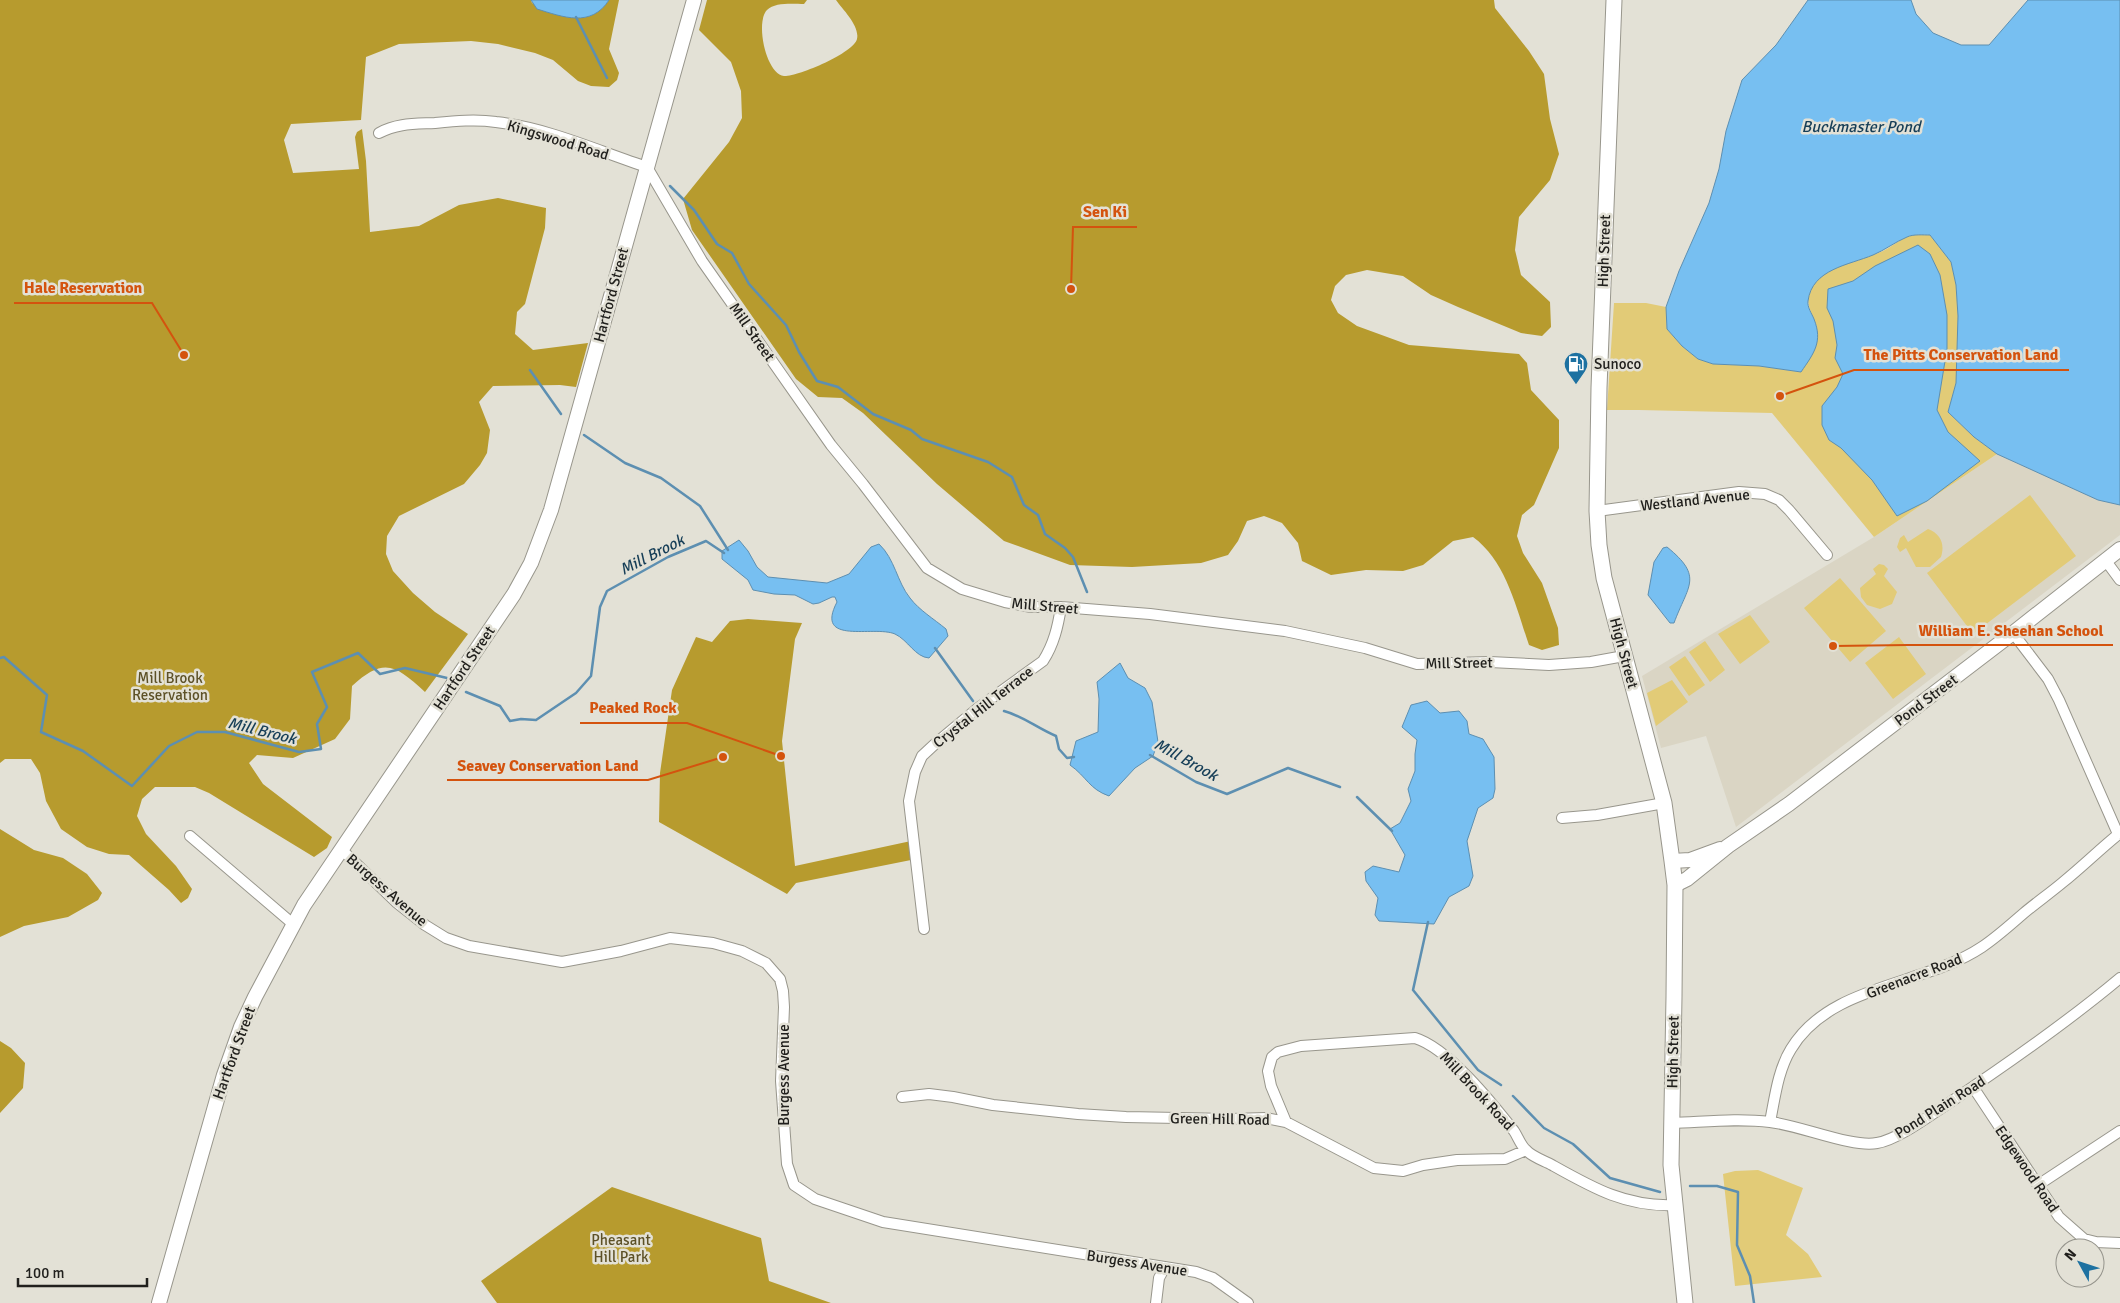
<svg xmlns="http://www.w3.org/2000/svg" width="2120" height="1303" font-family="Signika,sans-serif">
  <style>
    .built { fill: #dad5c4 }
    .green { fill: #e2cb77 }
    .forest { fill: #b79b2e }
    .water { fill: #77bff1; stroke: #5d8fb1 }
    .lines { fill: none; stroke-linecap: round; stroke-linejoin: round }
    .stream { stroke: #5d8fb1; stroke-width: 2.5 }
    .street-casing { stroke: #98968c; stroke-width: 12 }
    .secondary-casing { stroke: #98968c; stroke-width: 16 }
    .primary-casing { stroke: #98968c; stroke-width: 17 }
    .street { stroke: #fff; stroke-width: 10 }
    .secondary { stroke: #fff; stroke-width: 14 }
    .primary { stroke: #fff; stroke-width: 15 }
    .labels { text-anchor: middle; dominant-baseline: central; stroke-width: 5; stroke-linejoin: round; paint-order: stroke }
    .street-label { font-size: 15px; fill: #21201d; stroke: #e3e1d6 }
    .poi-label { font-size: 15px; fill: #21201d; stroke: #e3e1d6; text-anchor: start }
    .park-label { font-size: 15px; fill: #5d5127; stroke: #e3e1d6 }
    .water-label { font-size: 16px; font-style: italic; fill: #163e57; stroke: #e3e1d6 }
    .leader { fill: none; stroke: #d4530e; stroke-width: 2 }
    .callout-dot { fill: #d4530e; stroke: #e3e1d6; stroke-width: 2 }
    .callout-label { font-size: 16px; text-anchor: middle; font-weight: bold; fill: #d4530e; stroke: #e3e1d6; stroke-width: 5; stroke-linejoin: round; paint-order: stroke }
  </style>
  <rect width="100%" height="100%" fill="#e3e1d6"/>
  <path class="built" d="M1997,454L2098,500L2120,505V535L1736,827L1706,736L1661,748L1642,676L1874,537Z"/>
  <path class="green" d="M1930,235L1951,262L1956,285L1958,316L1956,383L1948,412L1974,437L1997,454L1874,537L1772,413L1639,410H1607L1614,303H1646L1666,307L1667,329L1682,346L1698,359L1713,364L1759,366L1801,372L1817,327C1812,314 1803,300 1812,287C1828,263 1860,261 1883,251C1892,247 1898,240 1907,237C1913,234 1923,235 1930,235Z
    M2030,495L2076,556L1973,634L1927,573Z
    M1928,529C1941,534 1945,544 1941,557L1930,567H1916L1906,548L1900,552L1897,547L1900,538L1904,535L1908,542Z
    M1879,564L1884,565L1888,569L1884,576L1897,592L1892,604L1880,609L1867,605L1861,597L1860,588L1876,574L1873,569Z
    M1840,578L1886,631L1850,662L1804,608Z
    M1750,615L1770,642L1740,664L1718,634Z
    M1899,637L1926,674L1893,699L1865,663Z
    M1705,641L1725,670L1710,682L1689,652Z
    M1685,656L1705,685L1689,696L1669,667Z
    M1672,680L1688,702L1656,726L1647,693Z
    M1758,1170L1803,1188L1786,1235L1808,1254L1822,1277L1735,1286L1723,1174L1735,1171Z"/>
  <path class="forest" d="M0,0H531L532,3C558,15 588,31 609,0H619L609,49L619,73L617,80L609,87L591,86L578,81L553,60L535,53L498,44L471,41L399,44L366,57L361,120L291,124L284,140L293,173L359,169L355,137L357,132L362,129L366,161L370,232L419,226L459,205L498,198L546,208L545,228L525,304L517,312L515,334L533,350L588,343L576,387L560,385L493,386L479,402L490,430L487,453L480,465L464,484L399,516L387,536L386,554L393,571L413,593L435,612L468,634L425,692C396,666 385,656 352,686L350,719L335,739L293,758L257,755L249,763L263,784L332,837L327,848L314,857L209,793L195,787H155L142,799L137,816L146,834L176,866L192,889L188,898L181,903L169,890L129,855L109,854L87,847L61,829L46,801L40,773L31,759H5L0,763Z
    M707,0H807L804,4C793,4 775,2 767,10C755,22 766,74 784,76C797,77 854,53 857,39C860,26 843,10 836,0H1494L1495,8L1529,51L1544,74L1550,119L1559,154L1550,180L1519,217L1515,250L1521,275L1550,302L1551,327L1542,336L1521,333L1458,307L1431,295L1403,276L1367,270L1346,275L1335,286L1331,300L1338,313L1357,326L1409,345L1519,354L1527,363L1531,390L1559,420V448L1534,505L1522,515L1517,536L1523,553L1542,583L1558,628L1559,645L1542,650L1529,645C1516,607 1506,561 1473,537L1453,541L1423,565L1403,571L1366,570L1331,575L1302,561L1298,543L1282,523L1264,516L1247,521L1238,541L1228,555L1201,563L1132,567L1070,565L1004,541L937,484L863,413L842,398L818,397L796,379L692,230L683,199L729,142L742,118L741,91L731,62L699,30Z
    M748,619L802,623L795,639L782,741L795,866L911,841L916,859L796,883L787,894L659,822L660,773L672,690L696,637L712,642L730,621Z
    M0,829L34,850L63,858L87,874L102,893L98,900L68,917L24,926L0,937Z
    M0,1041L11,1048L25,1063L23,1088L0,1113Z
    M612,1187L761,1238L769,1281L831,1303H497L481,1281Z"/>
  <path class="water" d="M531,0H609C591,28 563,17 537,9Z
    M1808,0H1911L1916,14L1933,33L1961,45H1989L2028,0H2120V505L2098,500L1997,454L1974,437L1948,412L1956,383L1958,316L1956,285L1951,262L1930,235C1923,235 1913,234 1907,237C1895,242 1885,250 1873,255C1849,265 1812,269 1808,301C1807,307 1812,314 1814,319C1823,342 1814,353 1801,372L1759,366L1713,364L1698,359L1682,346L1667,329L1666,307L1679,271L1709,203L1719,169L1726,131L1742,80L1776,45Z
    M1918,245L1930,254L1940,275L1947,315V349L1937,410L1948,432L1980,461L1927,501L1897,516L1872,480L1841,448L1829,440L1822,425V406L1837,387L1843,374L1835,358L1837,345L1833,321L1827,308L1828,289L1853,281L1875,266Z
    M739,540L748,551L757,567L768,577L827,583L849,574L871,547L879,544C895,559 897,582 910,598C919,610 934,619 946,629L948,636L929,658C915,657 908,640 895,634C874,625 814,646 837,602L835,597H832L819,603L813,604L795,595L774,594L753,590L748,580L722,559V551Z
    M1667,547C1704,577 1688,585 1674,623H1670L1648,595L1654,562L1663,548Z
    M1120,663L1128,678L1145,688L1152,702L1158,742L1153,756L1135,768L1109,796C1089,789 1087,777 1070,765L1076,741L1098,732L1099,699L1097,682Z
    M1427,701L1440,713L1459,711L1467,721L1469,734L1483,739L1494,757L1495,789L1493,798L1478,808L1467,841L1473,876L1469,886L1449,897L1434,924L1379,921L1375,915L1378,898L1366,881L1365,872L1373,866L1399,872L1405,855L1390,829L1400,823L1411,801L1408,789L1415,771V754L1417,740L1402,727L1411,705Z"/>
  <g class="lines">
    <path class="stream" d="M576,17L607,78
      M670,186L694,210L717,244L732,253L749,284L786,325L799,352L817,381L838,387L873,414L911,430L922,439L988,462L1012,477L1024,505L1038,515L1045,534L1065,548L1073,557L1087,592
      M530,370L561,414
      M584,435L625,463L661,478L700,506L728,550
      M935,648L973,701
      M0,658L4,657L47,695L41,732L83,751L132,786L169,746L197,732H225L299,752L321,749L317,724L327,707L312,672L358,653L380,674L405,668L447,678
      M466,692L500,706L510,721L521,719L536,720L576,693L591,676L600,607L607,591L668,557L706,541L724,553
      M1004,711C1023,716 1037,728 1056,736L1059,749L1067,758L1074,757
      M1150,755L1196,782L1227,794L1288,768L1340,787
      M1357,797L1392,831
      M1428,922L1413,990L1478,1070L1501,1085
      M1513,1096L1544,1128L1573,1144L1610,1178L1660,1192
      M1690,1186H1717L1738,1192L1737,1245L1750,1276L1754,1303"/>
    <defs>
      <path id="street" d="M379,133C397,123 415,124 435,123C455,121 476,119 496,122C548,128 598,151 647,167L702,261L831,445L863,484L927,568L962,589L1005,602L1031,607H1061L1150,614L1285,631L1365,648L1417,664L1490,662L1549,665L1591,662L1624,656
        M1597,511L1739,492L1765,494L1779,500L1789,510L1827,555
        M2106,561L2120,580
        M2013,633L2048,679L2059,700L2118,834
        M1562,818L1597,815L1664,803
        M190,836L293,924
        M341,849L396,902L425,925L446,938L469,946L562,962L621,951L670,938L713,943L742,951L766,963L780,979L783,991L784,1007L781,1081L787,1164L794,1185L815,1199L883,1222L1196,1272L1213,1278L1248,1303
        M924,929L909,801L915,772L922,756L936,743L978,708L1043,661C1054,644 1058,626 1061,607
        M1973,1087L2059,1217L2084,1239L2096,1242L2120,1243
        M902,1097L929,1094L953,1097L993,1105L1078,1114L1126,1117L1231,1119L1266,1118L1286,1122L1374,1168L1403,1171L1423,1165L1457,1160L1505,1159L1526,1150
        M1286,1122L1271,1086L1268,1071L1272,1057L1278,1052L1301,1046L1415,1038C1448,1048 1492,1103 1514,1131C1518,1137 1521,1146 1526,1150C1532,1157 1545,1161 1552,1165C1593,1188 1626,1207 1674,1205
        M1770,1122C1775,1097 1778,1070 1791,1049C1830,984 1924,986 1982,947C1997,937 2010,925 2024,913C2036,903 2050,893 2062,883C2082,867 2100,849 2120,833
        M1672,1123C1704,1122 1737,1118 1770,1122C1799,1125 1852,1148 1877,1143C1897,1140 1929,1116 1946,1105C2006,1065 2065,1024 2120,978
        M2038,1185L2120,1131
        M1156,1303L1159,1278L1165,1267"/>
      <path id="secondary" d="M1672,861L1690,860L1720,849
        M1675,885L1687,879L1728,846L1789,804L2013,633L2120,549
        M159,1303L224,1075L241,1027L255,997L304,905L514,594L531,563L551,510L694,0"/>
      <path id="primary" d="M1614,0L1599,388L1597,511L1599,545L1604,578L1664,803L1672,861L1675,885L1674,997L1671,1165L1685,1303"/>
    </defs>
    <use href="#street" class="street-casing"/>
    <use href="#secondary" class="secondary-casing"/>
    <use href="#primary" class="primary-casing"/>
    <use href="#street" class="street"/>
    <use href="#secondary" class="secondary"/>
    <use href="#primary" class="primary"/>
  </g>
  <defs>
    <symbol id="fuel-pin" viewBox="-11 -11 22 30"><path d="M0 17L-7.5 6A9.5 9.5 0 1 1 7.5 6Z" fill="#1d71a1" stroke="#e3e1d6"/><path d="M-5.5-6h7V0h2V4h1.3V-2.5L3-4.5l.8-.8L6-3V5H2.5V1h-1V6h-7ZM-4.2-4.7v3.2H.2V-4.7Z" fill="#fff"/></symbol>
  </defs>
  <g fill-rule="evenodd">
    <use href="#fuel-pin" x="1562" y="350" width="28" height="38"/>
  </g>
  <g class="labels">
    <g class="street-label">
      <text transform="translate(558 140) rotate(17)">Kingswood Road</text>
      <text transform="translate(1604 251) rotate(-88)">High Street</text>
      <text transform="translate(611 295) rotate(-75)">Hartford Street</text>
      <text transform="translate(752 332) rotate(55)">Mill Street</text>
      <text transform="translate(1695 500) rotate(-6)">Westland Avenue</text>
      <text transform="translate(1045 606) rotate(5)">Mill Street</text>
      <text transform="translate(1624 653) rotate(75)">High Street</text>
      <text transform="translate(1459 663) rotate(-1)">Mill Street</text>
      <text transform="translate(464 668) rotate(-56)">Hartford Street</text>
      <text transform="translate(1926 700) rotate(-37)">Pond Street</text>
      <text transform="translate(983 707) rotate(-38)">Crystal Hill Terrace</text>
      <text transform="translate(387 890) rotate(41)">Burgess Avenue</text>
      <text transform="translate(1914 976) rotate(-21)">Greenacre Road</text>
      <text transform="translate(1673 1052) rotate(-89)">High Street</text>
      <text transform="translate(234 1053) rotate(-70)">Hartford Street</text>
      <text transform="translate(784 1075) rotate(-90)">Burgess Avenue</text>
      <text transform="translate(1477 1091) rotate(47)">Mill Brook Road</text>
      <text transform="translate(1940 1107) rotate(-32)">Pond Plain Road</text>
      <text transform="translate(1220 1119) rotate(1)">Green Hill Road</text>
      <text transform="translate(2027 1169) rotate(56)">Edgewood Road</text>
      <text transform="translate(1137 1263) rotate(9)">Burgess Avenue</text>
    </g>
    <g class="poi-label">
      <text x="1594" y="364">Sunoco</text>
    </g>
    <g class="park-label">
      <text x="170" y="678">Mill Brook<tspan x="170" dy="17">Reservation</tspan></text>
      <text x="621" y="1240">Pheasant<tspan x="621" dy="17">Hill Park</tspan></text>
    </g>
    <g class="water-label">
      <text x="1861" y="127">Buckmaster Pond</text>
      <text transform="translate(652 555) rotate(-27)">Mill Brook</text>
      <text transform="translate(262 731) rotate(14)">Mill Brook</text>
      <text transform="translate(1186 760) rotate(29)">Mill Brook</text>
    </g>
  </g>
  <path class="leader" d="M1071 289L1073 227H1137M184 355L152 303H14M1780 396L1854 370H2069M1833 646L1908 645H2113M781 756L687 723H580M723 757L648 780H447"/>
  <g class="callout-dot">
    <circle cx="1071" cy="289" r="5"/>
    <circle cx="184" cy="355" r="5"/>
    <circle cx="1780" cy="396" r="5"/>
    <circle cx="1833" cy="646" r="5"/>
    <circle cx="781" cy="756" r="5"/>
    <circle cx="723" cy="757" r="5"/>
  </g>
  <g class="callout-label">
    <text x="1105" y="217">Sen Ki</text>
    <text x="83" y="293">Hale Reservation</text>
    <text x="1961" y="360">The Pitts Conservation Land</text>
    <text x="2011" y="636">William E. Sheehan School</text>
    <text x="633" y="713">Peaked Rock</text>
    <text x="548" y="771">Seavey Conservation Land</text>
  </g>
  <g transform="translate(2080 1263) rotate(310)"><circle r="24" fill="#e3e1d6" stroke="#95948c"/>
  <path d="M0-4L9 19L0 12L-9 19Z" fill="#1d71a1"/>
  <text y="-8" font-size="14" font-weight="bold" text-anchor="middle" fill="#21201d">N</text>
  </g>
  <path d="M18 1278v8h129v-8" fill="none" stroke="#21201d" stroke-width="2.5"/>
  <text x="25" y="1278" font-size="15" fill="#21201d" stroke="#e3e1d6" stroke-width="4" paint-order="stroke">100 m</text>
</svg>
